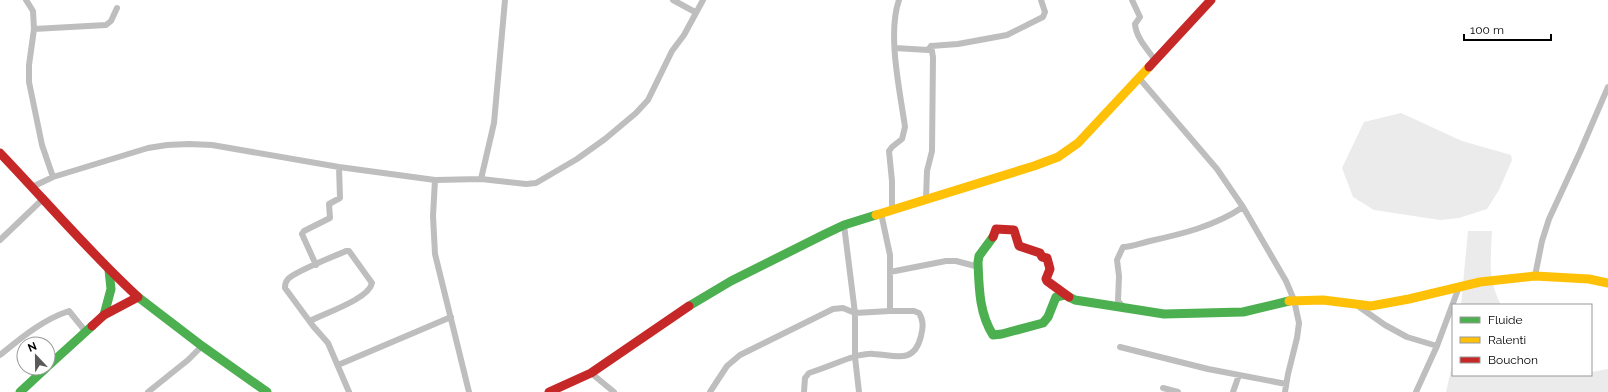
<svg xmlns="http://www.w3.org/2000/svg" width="1608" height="392" font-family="Raleway,sans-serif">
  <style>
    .green { fill: #ebebeb }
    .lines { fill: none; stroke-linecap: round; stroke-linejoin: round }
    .street { stroke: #bebebe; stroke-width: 6 }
    .fast { stroke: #4caf50; stroke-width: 9 }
    .slow { stroke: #ffc107; stroke-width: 9 }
    .jam { stroke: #c62828; stroke-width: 9 }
  </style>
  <rect width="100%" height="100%" fill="#fff"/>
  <path class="green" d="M1401,113L1462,141L1511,155L1512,160L1499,190L1487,209L1459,218L1440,220L1374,210L1353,197L1342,168L1364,122Z
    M1468,231H1492C1491,261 1487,277 1501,305H1461Z
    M1453,361V375H1591V372L1608,369V392H1446Z"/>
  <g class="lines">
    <path class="street" d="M26,0L33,11L34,29L29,65V82L42,145L53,177
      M673,0L695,12
      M1132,0L1140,17L1135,24C1136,38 1148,50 1155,60
      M34,29L106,25L111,21L117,8
      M895,48L928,50L931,46
      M1139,78L1217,169L1243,207L1286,281L1294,300L1299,323L1297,338L1288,374L1285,392
      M481,179L494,123L505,0
      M435,180L481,179L526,184L536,183L577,159L605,139L636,113L648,100L672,51L684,35L703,0
      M32,187L53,177L148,148L167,145L189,144L212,145L339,167L435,180L433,216L435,254L469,392
      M926,199L927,171L932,151L933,57L931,46L958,44L1007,35L1043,17L1045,12L1041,0
      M892,209V181L889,151L892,147L902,139L905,127C900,91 887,34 899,0
      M844,225L855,313V357L859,392
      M0,240L44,198
      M316,265L302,234L304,231L330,218L329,204L340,198L339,167
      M890,272L946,261H956L979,267
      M1535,276L1542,241L1549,219L1580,152L1608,87
      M1358,306L1385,325L1407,337L1437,346
      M1125,309L1118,301L1119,276L1117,260L1123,247C1133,247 1141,243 1150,241C1182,234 1215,226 1243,207
      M310,321C325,313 369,299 372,283L349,251H346C333,257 296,271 288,279C285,282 285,285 285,288L313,326L328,343L349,392
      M1120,347L1208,369L1286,384
      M0,355C21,338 42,320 69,311L86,332
      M338,365L451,317
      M591,373L614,392
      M1163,388L1178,392
      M148,392L188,360L202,346
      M710,392L727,366L740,355L833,309L843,308L855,313L890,311V255L881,213
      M804,392L805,378L809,373C825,368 840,361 856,356C861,355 868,353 874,354C895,355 914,365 921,336C923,328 924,321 919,313L914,311H890
      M1233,392L1239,375
      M1416,392L1437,346L1459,287"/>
    <path class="fast" d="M993,237L979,256L978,262C979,287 979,313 993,335L1002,334L1043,323L1048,317L1056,297L1065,295
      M138,297L202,346L267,392
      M1069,297L1075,300L1164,314L1243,312L1289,301
      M689,306L731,281L825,234L844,225L876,215
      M104,315L111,289L109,270
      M48,366L92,326
      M20,392L46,368"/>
    <path class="slow" d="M876,215L1034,166L1058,157L1078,143L1149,67
      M1289,301L1323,300L1371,306L1409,299L1480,282L1535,276L1589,279L1608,283"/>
    <path class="jam" d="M1149,67L1211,0
      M0,153C46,201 89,252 138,297L104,315L92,326
      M993,237L996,229L1014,230L1019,246L1040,253L1042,257L1047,258L1050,269L1046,279L1047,281L1069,297
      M549,392L591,373L689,306"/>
  </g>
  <rect x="1452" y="304" width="140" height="72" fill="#ffffff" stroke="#999999"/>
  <rect x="1460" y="317" width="20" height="6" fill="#4caf50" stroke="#999999"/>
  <text x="1488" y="324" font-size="12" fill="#000000">Fluide</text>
  <rect x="1460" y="337" width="20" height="6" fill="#ffc107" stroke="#999999"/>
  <text x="1488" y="344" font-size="12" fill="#000000">Ralenti</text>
  <rect x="1460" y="357" width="20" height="6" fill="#c62828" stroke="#999999"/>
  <text x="1488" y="364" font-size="12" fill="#000000">Bouchon</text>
  <g transform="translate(36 356) rotate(338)"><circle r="19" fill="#ffffff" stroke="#999999"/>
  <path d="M0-3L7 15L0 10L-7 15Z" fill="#595959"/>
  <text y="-6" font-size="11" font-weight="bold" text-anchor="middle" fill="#000000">N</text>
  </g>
  <path d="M1464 34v6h87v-6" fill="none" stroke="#000000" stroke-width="2"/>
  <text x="1470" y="34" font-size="12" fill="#000000" stroke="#ffffff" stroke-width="3" paint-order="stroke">100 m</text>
</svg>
